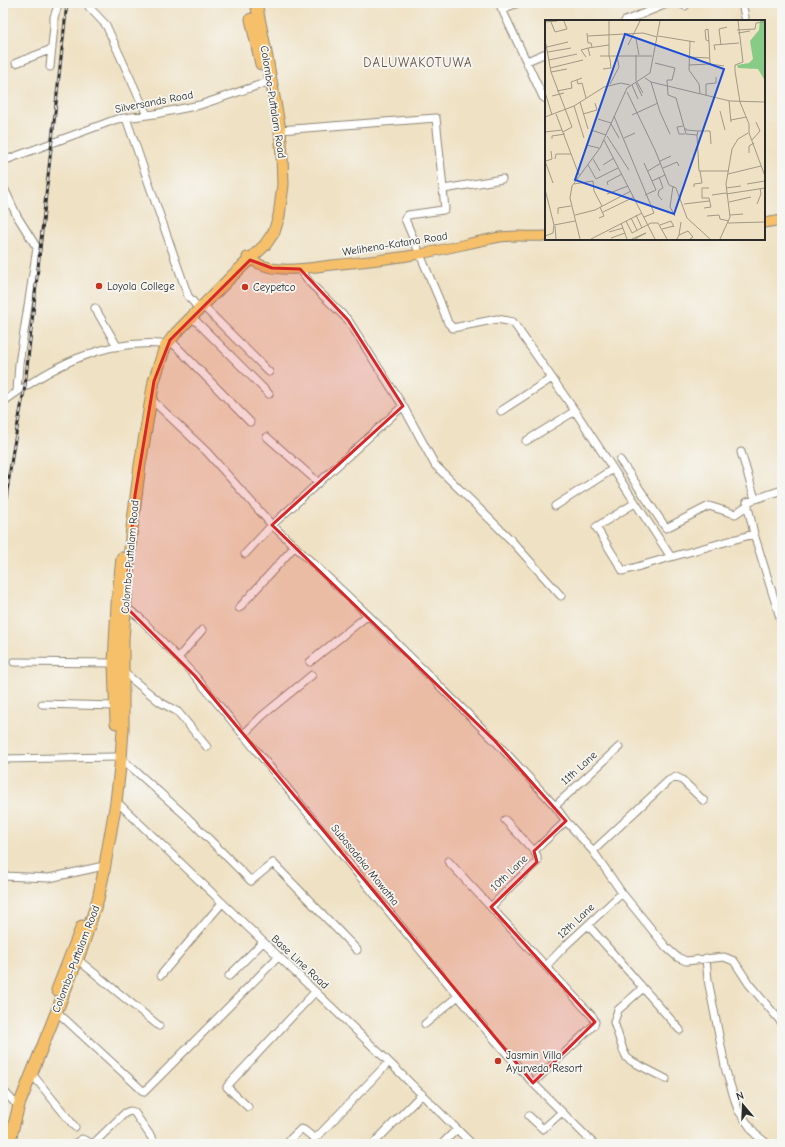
<svg xmlns="http://www.w3.org/2000/svg" width="785" height="1147" font-family="'Comic Neue',sans-serif">
  <style>
    .lines { fill: none; stroke-linecap: round; stroke-linejoin: round }
    .minor-casing { stroke: #8d8677; stroke-width: 9 }
    .major-casing { stroke: #8d8677; stroke-width: 11 }
    .highway-casing { stroke: #8d8677; stroke-width: 13 }
    .minor { stroke: #fff; stroke-width: 7 }
    .major { stroke: #f6c06b; stroke-width: 9 }
    .highway { stroke: #f6c06b; stroke-width: 11 }
    .rail-casing { stroke: #2b2b2b; stroke-width: 3 }
    .rail { stroke: #f6f6f2; stroke-width: 1.5; stroke-dasharray: 4.5; stroke-linecap: butt }
    .marked { fill: #d62828; fill-opacity: 0.2; stroke: #d62828; stroke-width: 3; stroke-linejoin: round }
    .poi-dot { fill: #c8321e; stroke: #f6f6f2; stroke-width: 1.5 }
    .labels { text-anchor: middle; dominant-baseline: central; stroke-width: 3.5; stroke-linejoin: round; paint-order: stroke }
    .street-label { font-size: 11px; fill: #2b2b2b; stroke: #f6f6f2 }
    .poi-label { font-size: 11px; fill: #2b2b2b; stroke: #f6f6f2; text-anchor: start }
    .quarter-label { font-size: 13px; letter-spacing: 1px; fill: #675344; stroke: #f6f6f2 }
    .inset-road { fill: none; stroke: #a19886; stroke-width: 1 }
    .view { fill: #1d4ed8; fill-opacity: 0.15; stroke: #1d4ed8; stroke-width: 2 }
    .inset-edge { fill: none; stroke: #2b2b2b; stroke-width: 2 }
  </style>
  <rect width="100%" height="100%" fill="#f6f6f2"/>
  <filter id="ink" filterUnits="userSpaceOnUse"><feTurbulence type="fractalNoise" baseFrequency=".025" numOctaves="2"/><feDisplacementMap in="SourceGraphic" scale="8" xChannelSelector="R" yChannelSelector="G"/><feConvolveMatrix kernelMatrix="1 2 1 2 8 2 1 2 1" color-interpolation-filters="sRGB"/></filter>
  <filter id="wash" filterUnits="userSpaceOnUse"><feTurbulence type="fractalNoise" baseFrequency=".012" numOctaves="4" result="noise"/><feDisplacementMap in="SourceGraphic" scale="16" xChannelSelector="R" yChannelSelector="G"/><feGaussianBlur stdDeviation="0.9" result="paint"/><feColorMatrix in="noise" values="0 0 0 0 0 0 0 0 0 0 0 0 0 0 0 0 0 1.4 0 .05"/><feComposite in="paint" operator="in"/></filter>
  <g filter="url(#wash)">
    <rect width="100%" height="100%" fill="#efe1c3"/>
  </g>
  <g filter="url(#ink)">
    <g class="lines">
      <defs>
        <path id="minor" d="M499,3L543,97L546,99
          M679,3L685,6L688,3
          M742,3L745,17
          M89,7L106,25L147,115
          M502,9L518,3
          M625,21L669,3
          M527,61L546,53
          M16,63L52,49
          M50,67L54,26V17L59,3
          M126,118L188,296L195,304
          M280,130L436,118L445,209L443,210L408,215L405,219L439,299L448,323L453,328L497,319L513,322L575,411L671,557L754,534L782,624
          M3,161L117,119L155,114L200,105L265,83
          M3,186L17,216L37,248L19,364L17,391
          M444,189L502,179
          M300,269L310,283L348,320L403,406L435,465L511,540L561,596
          M202,305L269,372
          M95,308L117,346
          M191,316L269,394
          M170,340L250,422
          M151,399L207,452L272,525L368,615L495,741L555,806L566,821L593,851L622,893L666,947L677,957L686,961L724,957L734,961L749,984L782,1023
          M3,402C51,367 100,340 161,344
          M501,411L552,378
          M267,437L319,483
          M526,441L575,411
          M741,452L755,499
          M620,460L666,528L709,506L735,514L748,505
          M635,503L596,527L623,571L671,557
          M555,506L613,469
          M754,534L747,502L782,490
          M245,554L272,525L403,406
          M124,606L139,617L195,676L487,1031L533,1083L594,1144
          M239,608L295,546
          M178,658L202,630
          M14,662L114,663
          M310,662L368,615
          M122,671L160,702L178,712L207,747
          M42,704L115,706
          M243,735L262,716L312,675
          M121,758L186,816L251,881L273,863L357,950
          M3,759L115,757
          M115,800L389,1062L472,1144
          M555,806L619,747
          M505,820L534,851
          M593,851L668,781L676,777L682,780L704,801
          M448,861L593,1017L595,1022L594,1025L533,1083
          M3,876L49,878L99,867
          M491,907L513,884L537,862V856L534,851L566,821
          M588,925L643,988L618,1010L614,1022L623,1050L627,1058L633,1062L666,1079
          M706,958L708,980L726,1071L738,1110L755,1134L768,1144
          M77,959L159,1026
          M546,966L564,947L622,893
          M161,975L222,903
          M229,976L263,942
          M643,988L680,1030
          M56,1011L144,1092L278,957
          M425,1024L458,996
          M32,1074L75,1127
          M3,1090L13,1101L19,1105
          M248,1107L229,1089L227,1087L229,1084L315,992
          M529,1116L543,1129L562,1112
          M74,1144L82,1139L91,1143L95,1142L125,1113L130,1111L134,1112L156,1144
          M285,1144L301,1129L304,1130L314,1138L318,1136L389,1062
          M373,1144L422,1094
          M442,1144L457,1129"/>
        <path id="major" d="M764,223L782,220
          M247,257C271,276 305,268 332,265C362,262 391,259 420,254C447,249 473,242 500,237C515,235 531,237 546,236"/>
        <path id="highway" d="M251,19L261,64
          M116,723L114,663L117,604L122,558
          M57,990L82,926
          M9,1144L19,1105L82,948L98,899L103,876L116,802L121,758L123,729V639L131,536L140,465L154,381L165,347L176,333L230,278L265,245L274,232L279,216L283,185L282,156L280,130L265,47L256,3"/>
      </defs>
      <use href="#minor" class="minor-casing"/>
      <use href="#major" class="major-casing"/>
      <use href="#highway" class="highway-casing"/>
      <use href="#minor" class="minor"/>
      <use href="#major" class="major"/>
      <use href="#highway" class="highway"/>
      <defs>
        <path id="rail" d="M3,520L13,450L25,386L67,3"/>
      </defs>
      <use href="#rail" class="rail-casing"/>
      <use href="#rail" class="rail"/>
    </g>
  </g>
  <path class="marked" d="M250,260L272,268L300,269L348,320L403,406L272,525L495,741L566,821L534,851L537,862L491,907L595,1022L533,1083L195,676L125,606L135,495L154,381L170,340Z"/>
  <g class="poi-dot">
    <circle cx="99" cy="286" r="4"/>
    <circle cx="245" cy="287" r="4"/>
    <circle cx="498" cy="1061" r="4"/>
  </g>
  <g class="labels">
    <g class="street-label">
      <text transform="translate(154 102) rotate(-11)">Silversands Road</text>
      <text transform="translate(273 102) rotate(81)">Colombo-Puttalam Road</text>
      <text transform="translate(395 244) rotate(-9)">Welihena-Katana Road</text>
      <text transform="translate(130 557) rotate(-85)">Colombo-Puttalam Road</text>
      <text transform="translate(579 768) rotate(-42)">11th Lane</text>
      <text transform="translate(365 865) rotate(51)">Subasadaka Mawatha</text>
      <text transform="translate(509 873) rotate(-44)">10th Lane</text>
      <text transform="translate(576 921) rotate(-43)">12th Lane</text>
      <text transform="translate(76 959) rotate(-69)">Colombo-Puttalam Road</text>
      <text transform="translate(300 962) rotate(43)">Base Line Road</text>
    </g>
    <g class="poi-label">
      <text x="107" y="286">Loyola College</text>
      <text x="253" y="287">Ceypetco</text>
      <text x="506" y="1055">Jasmin Villa<tspan x="506" dy="13">Ayurveda Resort</tspan></text>
    </g>
    <g class="quarter-label">
      <text x="418" y="62">DALUWAKOTUWA</text>
    </g>
  </g>
  <g transform="translate(545 20)">
    <rect width="220" height="220" fill="#efe1c3"/>
    <path d="M208,1H220V61L213,49L193,48L192,45L204,43L208,39L205,21L214,10L215,1Z" fill="#87cc86"/>
    <path class="inset-road" d="M64,1V36H107M193,1L198,42L190,45V51L195,82L204,104V113L220,156M0,2L12,1M6,2L10,12L22,9L19,1M192,10L210,9L211,3L220,2M42,13L43,23H46L47,27M193,13L205,11M43,16L98,13L112,17M113,16L150,22M0,19L6,52L27,107L18,112M91,19L94,35M145,21L144,50L154,64L155,73M164,21L161,20L160,10L163,9L164,22M83,25L95,1M176,25L174,9L182,7M2,27L23,22M43,28L64,25M170,30L169,25L194,23M3,32L26,28M91,35V61M55,36H64L65,39L66,48L58,49M41,37L36,30L43,28L45,36M143,37L165,38M4,40L32,34M110,43L130,48L127,60H122L123,75L131,78L141,114L152,115L154,151H184M165,44L179,46M144,45L165,44L164,22M5,48L38,40M6,52L22,49M100,58L106,62L185,81L220,82M32,60L33,64L37,63L41,78M92,62L98,73M106,62L115,92L125,114M91,63L97,76M65,64L74,47L72,35M87,65L93,79M12,71L27,68L26,62L37,58M0,72L7,95M82,72L110,130L124,165L131,168L142,198L165,219M161,75V64L171,63V57M7,76L19,73M184,81L186,102M35,82L43,109M29,86L39,118M175,91L180,110M11,94L34,155M38,94L52,90L50,83M87,95L113,83M69,96L109,193L99,197M0,97L29,86L59,67L76,63L85,65M53,99L66,103M186,100L201,97M66,104L74,118M138,106L132,107L134,114H140M141,108V110L153,111M46,110L61,115M0,112L17,110M152,115L153,111H165L166,124M62,116L84,150M79,118L90,113M7,119V116L20,114M59,120L110,219M207,120L215,111L211,102M41,125L54,128M204,133V126L209,123M10,139L11,134H26M48,139L55,151M0,141L8,163M1,141L7,139L6,131M115,141L126,136M99,143L111,170L100,175M43,145L51,159L73,148M58,145L69,138M118,148L132,142L134,146M103,151L116,143M183,154L216,146M114,157L118,168L114,170L113,175L117,180M107,161L120,155M29,164L48,161L49,171L57,186M202,164L220,161M63,165L62,162L77,154M128,166L125,187L130,196M149,167V164L157,163L155,151M181,168L196,166M0,169L9,205L8,213L0,216M62,174L83,166M181,174L220,168M167,175L181,173M184,182L206,177M139,184L164,181M212,184L216,174L215,168M159,188L166,187L164,178H157V168H164M58,192L89,177M13,194V188L26,186M30,195L50,190L86,171M91,195L97,208M185,195L198,194M162,196L174,195L175,199L184,201M54,198L59,196L55,187M86,198L92,210M81,201L87,213L106,203H113L122,219M76,203L82,219M183,203L220,202M9,205L30,201M115,205L126,201L129,207M10,206L11,219M117,209L129,206M64,212L78,208M134,215L136,202M66,218L80,213M35,219L25,178L27,166L55,128L82,68L105,53L115,1M46,219L97,193M87,219L101,213L90,219M132,219L134,215L143,211L148,217L145,219M175,219L185,197L181,164L187,129L193,119L203,113"/>
    <path class="view" d="M80,14L179,49L129,194L30,160Z"/>
    <rect width="220" height="220" class="inset-edge"/>
  </g>
  <rect width="785" height="1147" fill="none" stroke="#f6f6f2" stroke-width="16"/>
  <g transform="translate(743 1105) rotate(341)" stroke="#f6f6f2" stroke-width="3" paint-order="stroke">
  <path d="M0-3L7 15L0 10L-7 15Z" fill="#2b2b2b"/>
  <text y="-6" font-size="11" font-weight="bold" text-anchor="middle" fill="#2b2b2b">N</text>
  </g>
</svg>
